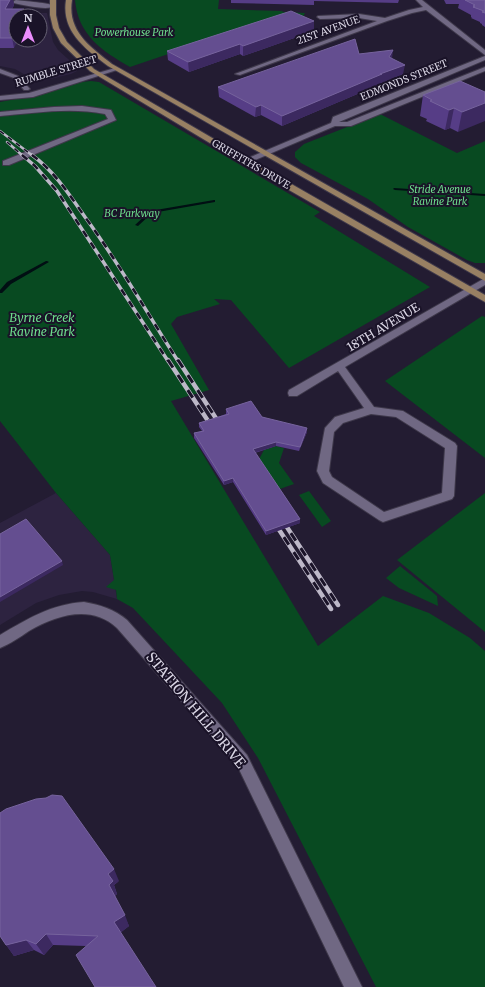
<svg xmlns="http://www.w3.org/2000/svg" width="485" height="987" font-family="Merriweather,serif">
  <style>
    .built { fill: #2d2340; fill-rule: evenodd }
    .green { fill: #084a21 }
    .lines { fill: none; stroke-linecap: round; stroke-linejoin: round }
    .stream { fill: #010f13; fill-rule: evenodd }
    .minor-casing { stroke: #3e384a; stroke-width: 2 }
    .major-casing { stroke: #3e384a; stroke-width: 2 }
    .minor { fill: #706883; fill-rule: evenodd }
    .major { fill: #988063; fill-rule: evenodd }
    .rail-far2-casing { stroke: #bdb8c8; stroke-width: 2.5 }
    .rail-far1-casing { stroke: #bdb8c8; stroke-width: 3.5 }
    .rail-casing { stroke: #bdb8c8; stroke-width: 4.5 }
    .rail-far2 { stroke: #1a1328; stroke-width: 1.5; stroke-dasharray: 5; stroke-linecap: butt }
    .rail-far1 { stroke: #1a1328; stroke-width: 2.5; stroke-dasharray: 7; stroke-linecap: butt }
    .rail { stroke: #1a1328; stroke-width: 3; stroke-dasharray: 9; stroke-linecap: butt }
    .wall { fill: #563d86 }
    .shaded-wall { fill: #3c2960 }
    .building { fill: #644e90; stroke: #76639d }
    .labels { text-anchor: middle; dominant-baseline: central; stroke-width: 4; stroke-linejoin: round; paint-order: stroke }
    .far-street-label { font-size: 10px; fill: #d9d5e4; stroke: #1a1328 }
    .far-park-label { font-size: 10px; font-style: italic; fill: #6ede8d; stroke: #1a1328 }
    .park-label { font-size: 12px; font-style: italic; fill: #6ede8d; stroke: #1a1328 }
    .street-label { font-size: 12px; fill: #d9d5e4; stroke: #1a1328 }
    .near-street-label { font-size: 14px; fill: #d9d5e4; stroke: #1a1328 }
  </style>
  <rect width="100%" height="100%" fill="#231c32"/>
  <path class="built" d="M0,13H47L53,42L58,50L77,67V71L71,74L42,81L34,80L15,69L0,66ZM16,16H40V40H16Z
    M56,493L110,555L117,599L93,592L82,591L59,595L36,603L0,625V523Z"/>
  <path class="green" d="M75,0H219L218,9L282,11L283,12L305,13L303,17L274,18L130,67C102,51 78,35 75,0Z
    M91,81L99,82L320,212L314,216L430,287L289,368L231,300L214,299L220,304L177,317L171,324L209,390L171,401L318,646L383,596L429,613L470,638L485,651V987H376L258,758L222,703L133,608L117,599L116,590L106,587L114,580L110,555L56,493L0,421V102L37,95L82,82Z
    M380,114L457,153L485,141V263H475L467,260L408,227L368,199L301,163L295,157V152L304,144Z
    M482,316L485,317V458L385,381Z
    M276,446L284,448L279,463L294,484L277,490L258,461L264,450Z
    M309,491L331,521L322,527L299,495Z
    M485,493V632L397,560Z
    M400,566L437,596L438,606L399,588L386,578Z"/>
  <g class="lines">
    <path class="stream" d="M394,188L485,194V196L395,190L393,189Z
      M214,200H215V202L152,213L138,226L135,225L150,211Z
      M46,261H47L49,262L11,284L2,293H0V290L7,282Z"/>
    <defs>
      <path id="minor" d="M16,0C23,1 51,3 55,6C47,11 24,5 14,3V1Z
        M416,0H422L485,50V55L426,10L412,13L387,21L240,75L235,74L377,21L359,18L320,19L317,17L318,16L359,14L385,18L409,10L423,7Z
        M485,56V60L339,122H347L485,67V71L351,126H335L248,163H245L241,161L331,123L333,117Z
        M115,68L120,69L33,97L0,100V96L29,93Z
        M0,69L18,76L30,89L28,90H24L14,78L0,73Z
        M82,106L111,110L116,120L9,165H3V161L108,119L105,114C70,107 35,113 0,116V112L54,107Z
        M485,278V285L345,367L374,407L403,411L455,443L457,446L454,496L452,499L383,522L379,520L323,483L317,471L325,428L335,417L364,408L338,371L297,396H289L288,393L289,390ZM371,414L396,417L445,448L442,493L384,512L332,477L329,471L334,432L343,423Z
        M84,602C100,605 114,609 127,620L247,755L362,987H344L237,765L117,628C91,604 57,615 29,631C20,637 10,644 0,648V635C27,619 52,604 84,602Z"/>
      <path id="major" d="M50,0H56V15L59,28L67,42L94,69L274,174L485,295V302L268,178L90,71L61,43L53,28L50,15Z
        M66,0H72C67,31 90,47 112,64L485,274V281L108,66C85,49 61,31 66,0Z"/>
    </defs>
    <use href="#minor" class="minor-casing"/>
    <use href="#major" class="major-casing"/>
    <use href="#minor" class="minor"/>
    <use href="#major" class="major"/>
    <defs>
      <path id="rail-far2" d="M0,131L33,156
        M7,142L23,156"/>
      <path id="rail-far1" d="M22,155L35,166L57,191L168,361
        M32,155C55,172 69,194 85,217C119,263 147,313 178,361"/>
      <path id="rail" d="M168,360L214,430
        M178,360L221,426
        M281,518L338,605
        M274,522L331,609"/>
    </defs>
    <use href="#rail-far2" class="rail-far2-casing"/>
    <use href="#rail-far1" class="rail-far1-casing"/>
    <use href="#rail" class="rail-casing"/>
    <use href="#rail-far2" class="rail-far2"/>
    <use href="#rail-far1" class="rail-far1"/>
    <use href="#rail" class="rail"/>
  </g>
  <path class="wall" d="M0,0H14H13L14,5L12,9H24L25,16H16L14,48H0Z
    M231,0H399L398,3L314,1V5L231,3Z
    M444,0H485V27L482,25V24L480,23V22L471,18L472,17H471V15L458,8L459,4H446Z
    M314,31L243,56L240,54L189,72L168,60L167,51Z
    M359,54L392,59L403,74L381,83V84L282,126L261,115L255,117L219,97L218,87Z
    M485,92L458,132L450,128L445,130L426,121L427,119L420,116L423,95Z
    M226,409L262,417L307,432L299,451L276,446L255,453L300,519V523L266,535L233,482L224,485L194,438V433L202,431L199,427V423L226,414Z
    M119,881L114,885L117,894L115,896L129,926L121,932L86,946L53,945L44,955L34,950L14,956L0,936Z"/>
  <path class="shaded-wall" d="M10,0H14H13L14,5L7,19L5,9Z
    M24,9L25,16H21Z
    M314,21V31L243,56V46Z
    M16,29V40H18L14,48L12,38Z
    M240,44V54L189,72L188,62Z
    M393,50L392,59L389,57Z
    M405,65L403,74L381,83V84L282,126V116L380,74Z
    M485,103V121L458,132L462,112Z
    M261,105V115L255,117L256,107Z
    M454,108L450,128L445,130L449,110Z
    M307,428V432L299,451L300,447Z
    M276,442V446L253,453V449Z
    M233,478V482L224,485V481Z
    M300,519V523L266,535V531Z
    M62,561L63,565L0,602V597Z
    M114,869L119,881L114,885L117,894L113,897L109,885L108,874Z
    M125,915L129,926L119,934L114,922Z
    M46,934L53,945L44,955L36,944Z
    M26,940L34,950L14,956L6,945Z"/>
  <path class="building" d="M0,0H10L5,9H24L21,16H16V29L12,38H0Z
    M465,0H485V13L482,12L484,11L473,7H475L473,6L475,5Z
    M291,11L314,21L243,46L240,44L188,62L167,51Z
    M355,39L359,54L393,50L389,57L405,65L380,74H382L282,116L261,105L256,107L218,87Z
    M460,81L485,92V103L462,112L454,108L449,110L430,101L432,100L423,95Z
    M251,401L262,417L307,428L300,447L276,442L253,449L300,519L266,531L233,478L224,481L194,433L204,431L199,423L229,414L226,409Z
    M26,519L62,561L0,597V534Z
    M52,795L62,796L114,869L108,874L113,881L109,885L125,915L114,922L156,987H95L76,955L98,936L46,934L36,944L26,940L6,945L0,936V813L6,809L36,799L46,798Z"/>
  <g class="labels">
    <g class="far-street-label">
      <text transform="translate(328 30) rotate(-20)">21ST AVENUE</text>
      <text transform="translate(56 71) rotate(-17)">RUMBLE STREET</text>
      <text transform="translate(404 80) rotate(-22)">EDMONDS STREET</text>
      <text transform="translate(251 164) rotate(30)">GRIFFITHS DRIVE</text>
    </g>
    <g class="far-park-label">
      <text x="134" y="32">Powerhouse Park</text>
      <text x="440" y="189">Stride Avenue<tspan x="440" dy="12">Ravine Park</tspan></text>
      <text x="132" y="213">BC Parkway</text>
    </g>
    <g class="park-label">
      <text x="42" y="317">Byrne Creek<tspan x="42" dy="14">Ravine Park</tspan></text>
    </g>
    <g class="street-label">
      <text transform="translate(383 327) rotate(-31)">18TH AVENUE</text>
    </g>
    <g class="near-street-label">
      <text transform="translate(196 710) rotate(50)">STATION HILL DRIVE</text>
    </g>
  </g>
  <g transform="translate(28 28)"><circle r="19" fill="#1a1328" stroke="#666173"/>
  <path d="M0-3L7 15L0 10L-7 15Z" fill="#eb8dfc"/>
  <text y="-6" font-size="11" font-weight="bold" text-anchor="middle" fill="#d9d5e4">N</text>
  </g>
</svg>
